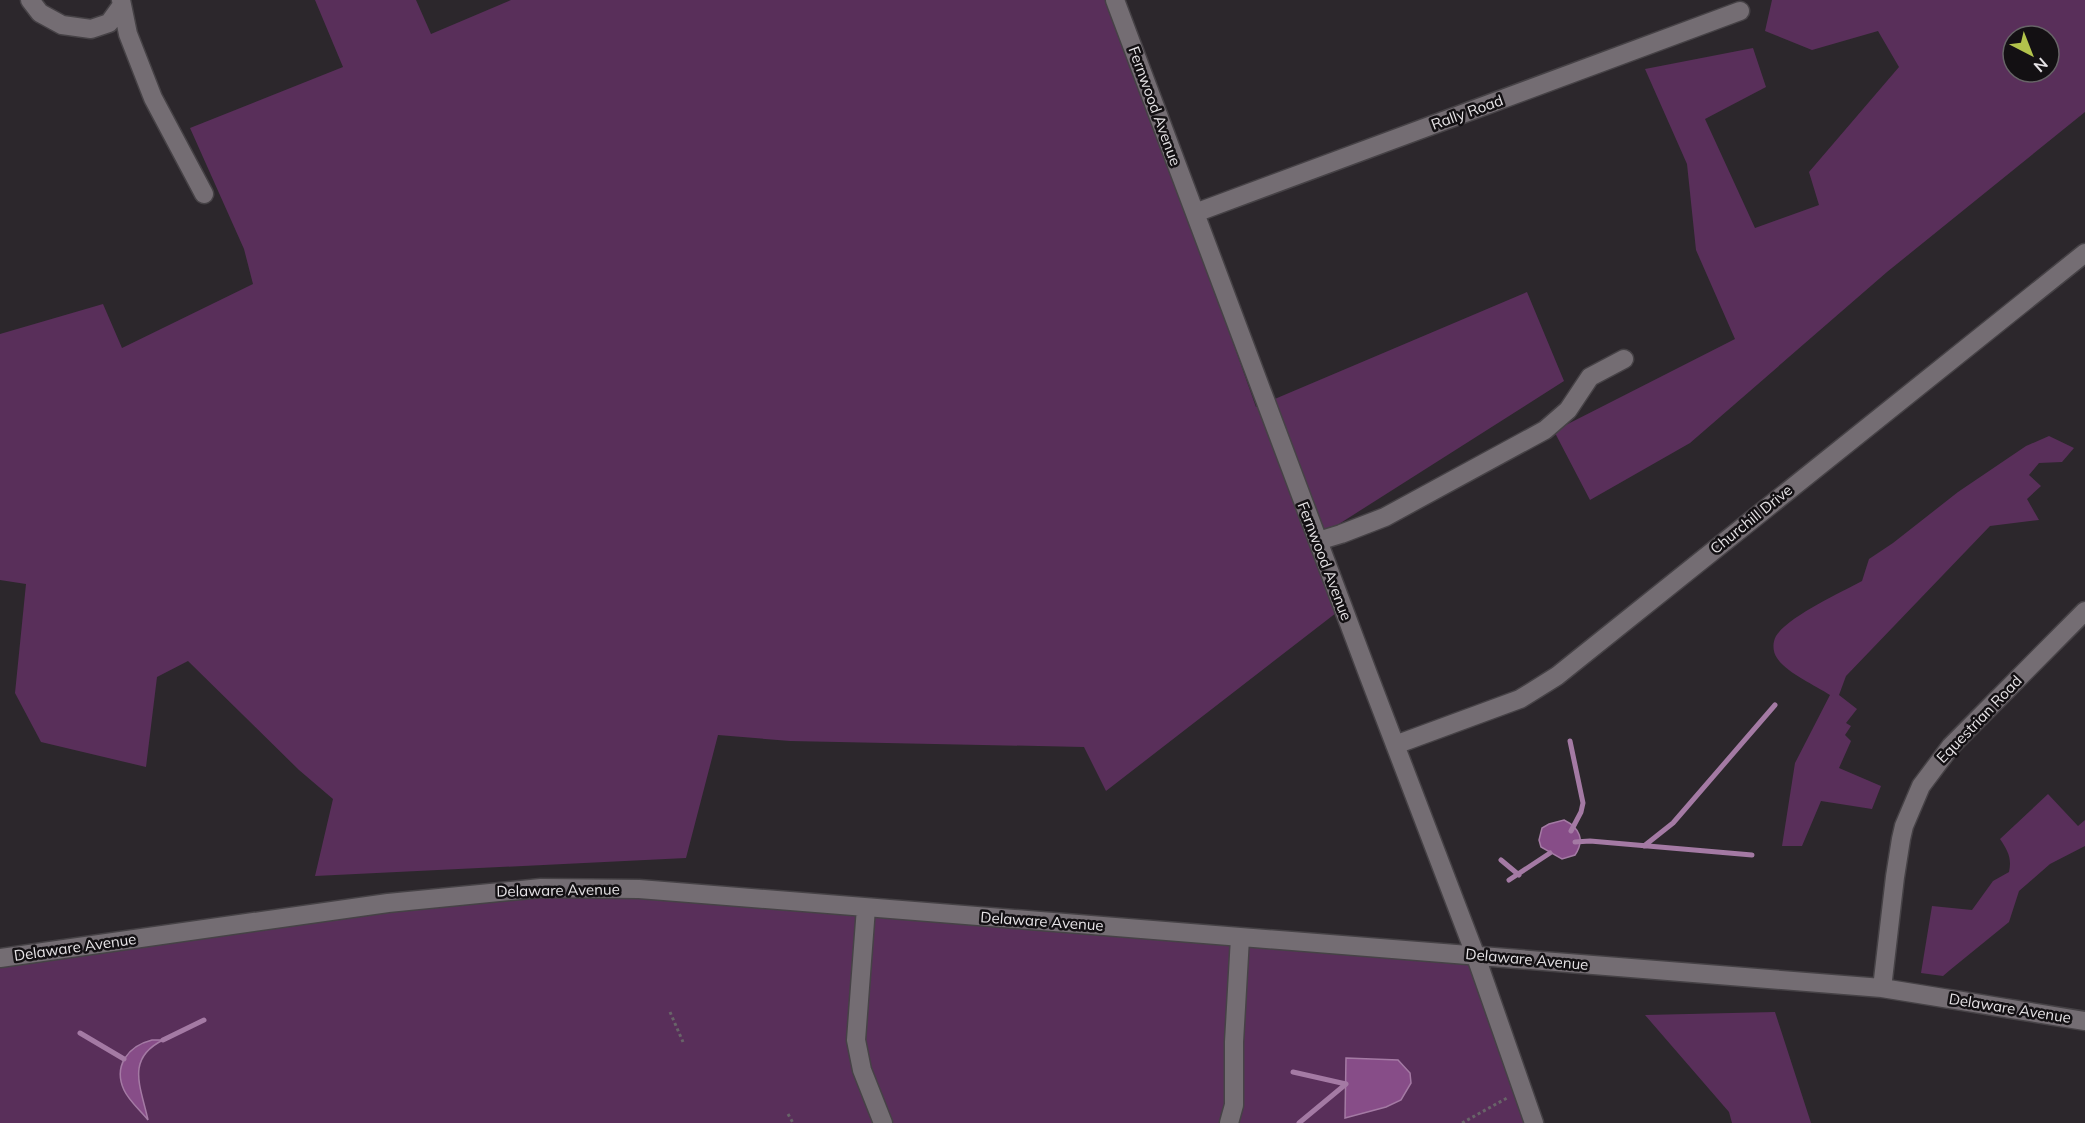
<svg xmlns="http://www.w3.org/2000/svg" width="2085" height="1123" font-family="Mulish,sans-serif">
  <style>
    .green { fill: #592f5a; fill-rule: evenodd }
    .water { fill: #874d88; stroke: #a47aa4; stroke-width: 1.5 }
    .lines { fill: none; stroke-linecap: round; stroke-linejoin: round }
    .stream { stroke: #a47aa4; stroke-width: 5 }
    .minor-casing { stroke: #464246; stroke-width: 21 }
    .path { stroke: #686468; stroke-width: 3; stroke-dasharray: 3 3; stroke-linecap: butt }
    .minor { stroke: #746d73; stroke-width: 18 }
    .labels { text-anchor: middle; dominant-baseline: central; stroke-width: 5; stroke-linejoin: round; paint-order: stroke }
    .street-label { font-size: 15px; fill: #e6e3e6; stroke: #131013 }
  </style>
  <rect width="100%" height="100%" fill="#2c272c"/>
  <path class="green" d="M315,0H416L431,34L511,0H1111L1256,407L1527,292L1564,381L1309,543L1336,613L1106,791L1084,747L790,741L718,735L686,858L315,876L333,799L299,770L188,661L157,677L146,767L41,742L15,693L26,584L0,580V334L103,304L122,348L253,284L244,249L190,128L343,67Z
    M1772,0H2085V112L1887,272L1690,443L1590,500L1554,431L1735,339L1696,250L1687,164L1645,69L1753,48L1766,87L1705,119L1755,228L1819,205L1809,172L1899,67L1878,31L1812,50L1765,31ZM2013,36H2049V72H2013Z
    M2049,436L2074,448L2062,462L2039,463L2029,475L2041,486L2027,499L2039,520L1990,526L1846,676L1839,695L1857,709L1846,723L1851,726L1845,735L1851,741L1839,768L1881,786L1872,809L1821,801L1802,846H1782L1795,763L1830,695C1815,685 1787,673 1777,658C1773,653 1772,643 1776,636C1789,616 1840,593 1862,581L1869,559L1893,543L1958,492L2026,446Z
    M2048,794L2078,826L2085,820V846L2050,864L2019,891L2009,922L1950,970L1943,976L1921,973L1932,906L1972,910L1993,881L2009,872C2012,858 2008,851 2000,839Z
    M541,888L1475,954L1533,1123H0V958Z
    M1775,1012L1811,1123H1732L1729,1112L1645,1015Z"/>
  <path class="water" d="M1564,820C1580,828 1585,840 1575,855L1562,859L1541,847L1539,840L1542,828L1549,824Z
    M152,1040H163C125,1059 141,1087 148,1120C141,1111 129,1101 124,1090C113,1066 128,1046 152,1040Z
    M1346,1058L1398,1060L1410,1073L1411,1083L1401,1100L1386,1107L1345,1118Z"/>
  <g class="lines">
    <path class="stream" d="M1570,741L1583,803L1581,812L1571,831
      M1575,842L1590,841L1752,855
      M1644,846L1673,823L1775,705
      M1501,860L1519,875
      M1509,880L1550,853
      M80,1033L124,1059
      M163,1040L204,1020
      M1293,1072L1346,1084
      M1299,1123L1346,1084"/>
    <defs>
      <path id="minor" d="M30,0L40,13L62,25L91,29L109,23L122,5
        M121,0L128,34L153,98L204,194
        M1115,0L1368,674L1475,954L1534,1123
        M1195,213L1740,11
        M1318,541L1341,534L1385,517L1545,430L1568,410L1590,377L1624,359
        M1395,745L1520,699L1557,676L2085,253
        M866,908L856,1040L862,1070L883,1123
        M0,958L388,903L541,888L639,889L1882,988L2085,1021
        M1882,988L1895,877L1901,839L1904,826L1921,786L1951,746L2085,611
        M1229,1123L1234,1105V1042L1240,938"/>
    </defs>
    <use href="#minor" class="minor-casing"/>
    <path class="path" d="M670,1012L683,1042
      M788,1114L793,1123
      M1462,1123L1507,1098"/>
    <use href="#minor" class="minor"/>
  </g>
  <g class="labels">
    <g class="street-label">
      <text transform="translate(1155 106) rotate(70)">Fernwood Avenue</text>
      <text transform="translate(1467 112) rotate(-20)">Rally Road</text>
      <text transform="translate(1751 519) rotate(-39)">Churchill Drive</text>
      <text transform="translate(1325 561) rotate(69)">Fernwood Avenue</text>
      <text transform="translate(1979 719) rotate(-46)">Equestrian Road</text>
      <text transform="translate(558 890) rotate(-1)">Delaware Avenue</text>
      <text transform="translate(1042 921) rotate(4)">Delaware Avenue</text>
      <text transform="translate(75 947) rotate(-8)">Delaware Avenue</text>
      <text transform="translate(1527 959) rotate(5)">Delaware Avenue</text>
      <text transform="translate(2010 1008) rotate(9)">Delaware Avenue</text>
    </g>
  </g>
  <g transform="translate(2031 54) rotate(138)"><circle r="28" fill="#131013" stroke="#676467" stroke-width="1.5"/>
  <path d="M0-4.5L10 22L0 15L-10 22Z" fill="#b2c34c"/>
  <text y="-9" font-size="16" font-weight="bold" text-anchor="middle" fill="#e6e3e6">N</text>
  </g>
</svg>
